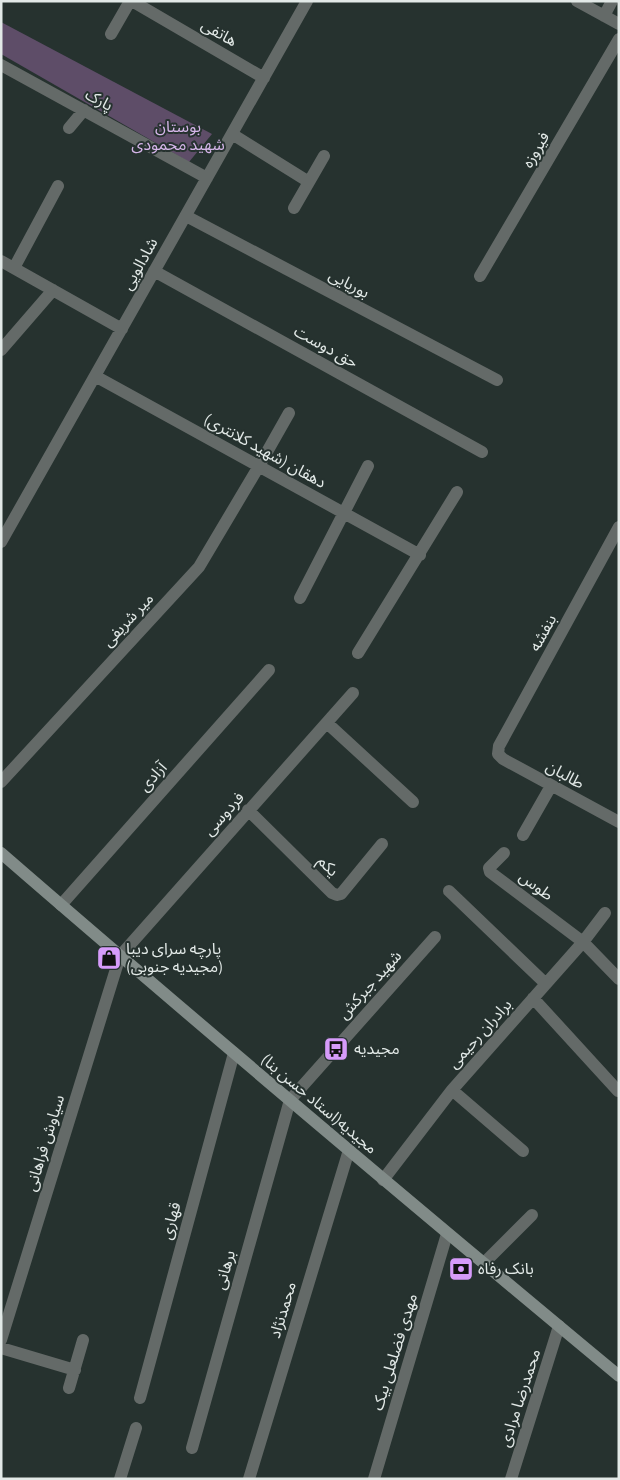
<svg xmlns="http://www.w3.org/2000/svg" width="620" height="1480" font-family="'Source Sans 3','Noto Sans Arabic',sans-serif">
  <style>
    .park { fill: #5e4d68 }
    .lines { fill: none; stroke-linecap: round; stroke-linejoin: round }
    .street { stroke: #646a68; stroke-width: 12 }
    .secondary { stroke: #818b88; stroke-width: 12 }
    .labels { text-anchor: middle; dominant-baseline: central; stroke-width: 4; stroke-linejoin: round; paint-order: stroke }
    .street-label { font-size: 16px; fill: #e2e9e7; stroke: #26322f }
    .park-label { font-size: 16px; fill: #d5b5e9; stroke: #26322f }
    .poi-label { font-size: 16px; fill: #e2e9e7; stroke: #26322f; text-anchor: start }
  </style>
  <rect width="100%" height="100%" fill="#26322f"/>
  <path class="park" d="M1,22L212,134L189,162L1,54Z"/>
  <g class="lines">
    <path class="street" d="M132,1L264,78
      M577,1L619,24
      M604,16L612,1
      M111,34L130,1
      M1,65L207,178
      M69,128L84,110
      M232,134L309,182
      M294,208L324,156
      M186,216L497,380
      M1,261L122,329
      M14,268L58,186
      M154,271L482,452
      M480,276L619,39
      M1,350L53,290
      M95,376L420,555
      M619,527L499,746L498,754L503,759L619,822
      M1,542L307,1
      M300,598L368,466
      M358,653L457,492
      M327,723L413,802
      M1,782L199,567L259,466L289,413
      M248,810L332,893L337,895L341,894L382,844
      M523,835L551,786
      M504,853L489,868L490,872L583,942L619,979
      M449,891L546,984
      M61,905L269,670
      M533,998L618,1091
      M452,1090L523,1151
      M383,1180L452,1090L583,942L605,913
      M484,1263L532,1215
      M1,1340L120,956L353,693
      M1,1348L75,1370
      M69,1388L83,1340
      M140,1398L234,1053
      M192,1448L290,1100L435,937
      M120,1479L136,1428
      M249,1479L349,1150
      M374,1479L447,1234
      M511,1479L559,1326"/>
    <path class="secondary" d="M1,853C205,1030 411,1203 619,1376"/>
  </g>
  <defs>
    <symbol id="shop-square" viewBox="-11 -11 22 22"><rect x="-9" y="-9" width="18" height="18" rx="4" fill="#d69bfa" stroke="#26322f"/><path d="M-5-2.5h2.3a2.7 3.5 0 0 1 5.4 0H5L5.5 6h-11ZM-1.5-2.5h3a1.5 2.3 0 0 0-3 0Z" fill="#111"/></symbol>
    <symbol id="bus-square" viewBox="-11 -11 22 22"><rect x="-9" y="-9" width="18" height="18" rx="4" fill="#d69bfa" stroke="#26322f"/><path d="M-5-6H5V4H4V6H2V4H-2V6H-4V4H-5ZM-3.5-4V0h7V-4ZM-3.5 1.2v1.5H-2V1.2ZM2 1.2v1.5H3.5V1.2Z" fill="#111"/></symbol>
    <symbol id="bank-square" viewBox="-11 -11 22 22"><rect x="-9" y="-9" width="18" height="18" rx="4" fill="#d69bfa" stroke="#26322f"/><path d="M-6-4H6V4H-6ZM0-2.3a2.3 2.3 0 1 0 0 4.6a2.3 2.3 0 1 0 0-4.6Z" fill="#111"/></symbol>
  </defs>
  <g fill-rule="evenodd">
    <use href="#shop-square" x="95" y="944" width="28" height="28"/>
    <use href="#bus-square" x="322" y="1035" width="28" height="28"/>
    <use href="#bank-square" x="447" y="1255" width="28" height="28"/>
  </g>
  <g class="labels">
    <g class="street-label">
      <text transform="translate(219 33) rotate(30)">هاتفی</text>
      <text transform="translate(99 100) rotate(29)">پارک</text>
      <text transform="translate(536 150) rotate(-60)">فیروزه</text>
      <text transform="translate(140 264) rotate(-61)">شادالویی</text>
      <text transform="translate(349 284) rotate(28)">بوریایی</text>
      <text transform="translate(326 347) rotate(29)">حق دوست</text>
      <text transform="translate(265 451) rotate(29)">دهقان (شهید کلانتری)</text>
      <text transform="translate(128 620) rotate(-47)">میر شریفی</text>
      <text transform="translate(543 633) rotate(-61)">بنفشه</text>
      <text transform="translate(565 775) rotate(29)">طالبان</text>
      <text transform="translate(153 777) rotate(-48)">آزادی</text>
      <text transform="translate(224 814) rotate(-48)">فردوسی</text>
      <text transform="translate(328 866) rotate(45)">یکم</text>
      <text transform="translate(536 886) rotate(37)">طوس</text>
      <text transform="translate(370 985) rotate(-48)">شهید جبرکش</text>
      <text transform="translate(480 1034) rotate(-48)">برادران رحیمی</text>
      <text transform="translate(319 1104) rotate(40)">مجیدیه(استاد حسن بنا)</text>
      <text transform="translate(45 1143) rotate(-73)">سیاوش فراهانی</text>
      <text transform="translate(171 1221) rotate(-75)">قهاری</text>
      <text transform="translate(225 1270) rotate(-74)">برهانی</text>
      <text transform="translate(283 1310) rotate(-73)">محمدنژاد</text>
      <text transform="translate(395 1352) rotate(-73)">مهدی فضلعلی بیک</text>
      <text transform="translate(520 1398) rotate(-72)">محمدرضا مرادی</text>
    </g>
    <g class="park-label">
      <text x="178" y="127">بوستان<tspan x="178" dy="18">شهید محمودی</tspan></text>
    </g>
    <g class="poi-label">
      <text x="126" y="949">پارچه سرای دیبا<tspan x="126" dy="18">(مجیدیه جنوبی)</tspan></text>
      <text x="354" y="1049">مجیدیه</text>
      <text x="478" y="1269">بانک رفاه</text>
    </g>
  </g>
  <rect width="620" height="1480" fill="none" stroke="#e2e9e7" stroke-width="5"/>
</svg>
